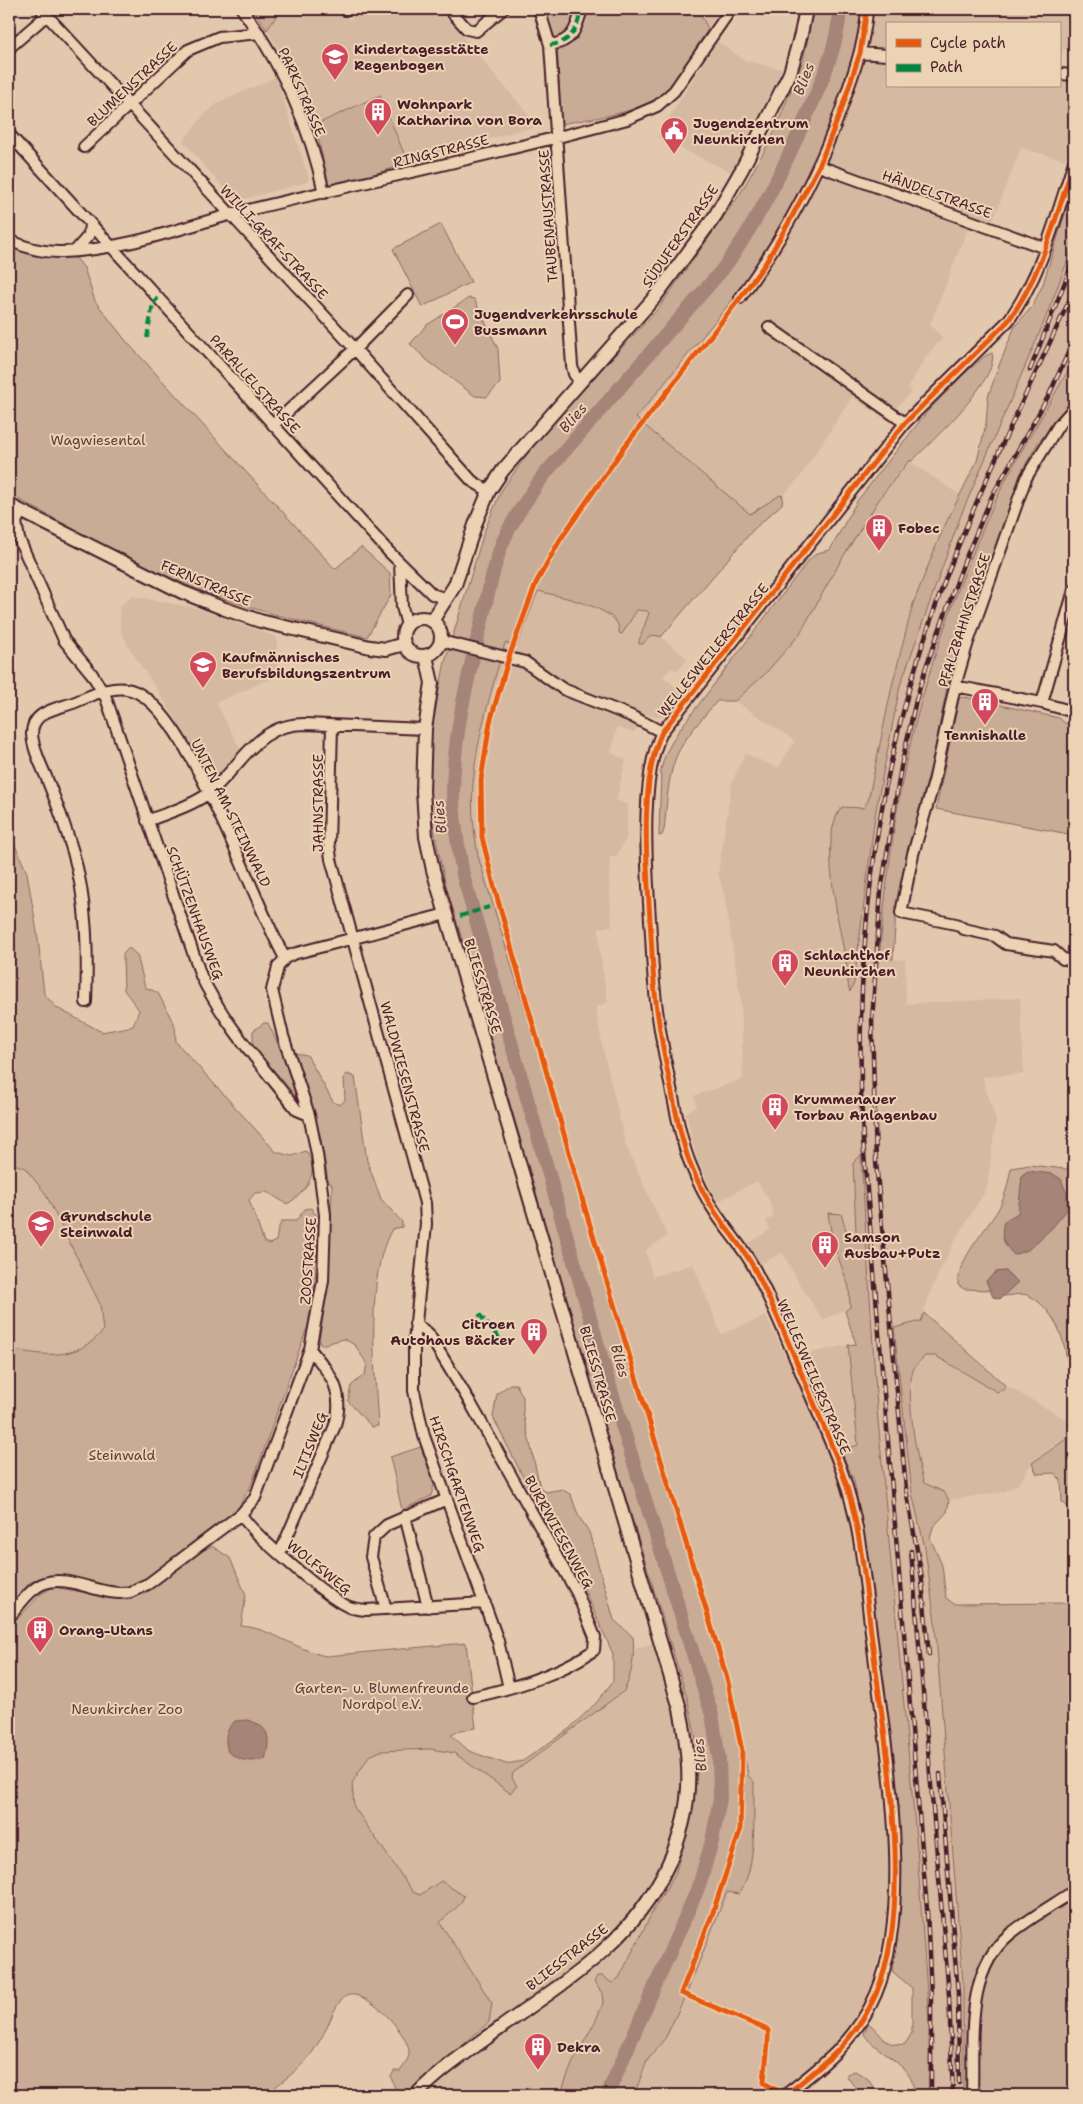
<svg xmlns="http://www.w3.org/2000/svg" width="1083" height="2104" font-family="'Shantell Sans',sans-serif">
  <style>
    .built { fill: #d5baa1 }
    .green { fill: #c9ac96; stroke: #8a6660 }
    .water { fill: #a58578; stroke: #815c59 }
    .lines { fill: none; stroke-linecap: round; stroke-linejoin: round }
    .river { stroke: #a58578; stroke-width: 14 }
    .minor-casing { stroke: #4a1f2b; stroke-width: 14 }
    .major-casing { stroke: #4a1f2b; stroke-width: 16 }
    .minor { stroke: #ecd3b4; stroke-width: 10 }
    .major { stroke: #ecd3b4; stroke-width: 12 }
    .rail-casing { stroke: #4a1f2b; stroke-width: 4.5 }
    .rail { stroke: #ecd3b4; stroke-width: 2.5; stroke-dasharray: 8; stroke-linecap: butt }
    .quiet { stroke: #00873e; stroke-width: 4; stroke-dasharray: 8 4; stroke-linecap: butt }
    .cycleway-casing { stroke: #ecd3b4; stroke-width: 8 }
    .cycleway { stroke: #e8590c; stroke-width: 5 }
    .labels { text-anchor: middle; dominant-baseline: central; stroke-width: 4; stroke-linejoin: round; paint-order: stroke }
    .poi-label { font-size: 14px; font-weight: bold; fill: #4a1f2b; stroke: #ecd3b4; text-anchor: start }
    .street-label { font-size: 14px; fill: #4a1f2b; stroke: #ecd3b4 }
    .park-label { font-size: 14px; fill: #633b40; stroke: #ecd3b4 }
    .water-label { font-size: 15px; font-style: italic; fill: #61383e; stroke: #ecd3b4 }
  </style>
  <rect width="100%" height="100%" fill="#e2c8ac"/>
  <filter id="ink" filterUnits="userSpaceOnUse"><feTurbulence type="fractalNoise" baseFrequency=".02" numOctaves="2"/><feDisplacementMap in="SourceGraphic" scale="10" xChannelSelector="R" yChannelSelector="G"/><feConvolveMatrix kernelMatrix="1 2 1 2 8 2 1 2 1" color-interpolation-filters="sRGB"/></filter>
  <g filter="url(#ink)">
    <path class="built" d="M281,9H339L350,20L361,9H440L536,124L531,129L520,130L408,163L380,95L315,125L290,67L267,30Z
      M698,9H722L708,29Z
      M862,9H1074V51L1063,49L1059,64V24H887V86H1059V81L1074,84V130L1065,160L1021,148L991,225L972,218L930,325L943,338L928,354L909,386L911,392L886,420L852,397L800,477L783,496L780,495L750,515L636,418L738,293L854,51Z
      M717,41L746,61L782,69L735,174L657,137Z
      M276,77L309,179L307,182L237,201L233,199L183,141L204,115L218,103Z
      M1074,244V359L1012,468L940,641L929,675L905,767L896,819L879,958L905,960L906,1004L1020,998L1024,1074L982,1077L996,1120L987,1188L954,1242L932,1288L921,1321L894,1328L912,1493L925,1548L935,1623L963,1984V2095H928L930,2036L917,1848L877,1409L861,1156L853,1163L856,1233L849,1240L828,1213L833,1243L849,1287L850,1307L823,1320L800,1285L783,1253L757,1265L746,1244L770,1230L766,1221L774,1216L769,1200L757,1181L717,1202L696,1156L686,1113L697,1106L694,1096L743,1079L741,1003L725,898L718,873L732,782L745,754L778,768L795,741L735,701L764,675L882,495L909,461L960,495L942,531L913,604L892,686L868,801L863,808L842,807L831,878L849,975V989L852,992L875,815L900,686L961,515L1042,327Z
      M538,591L576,600L601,610L617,620L621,627L627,625L637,610L647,611L649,613L639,641L643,644L648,637L655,634L661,637L688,659L678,671L672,668L663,676L682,693L665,715L656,717L646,714L634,732L617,728L611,753L626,760L616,800L628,805L626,839L616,856H610L609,879L612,926L599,928L600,954L608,1002L596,1007L602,1045L626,1146L667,1236L646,1250L652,1277L693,1264L721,1334L766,1316L786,1358L848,1345L858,1446L841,1451L854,1481L868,1557L896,1784L899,1854H890L889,1897L885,1930L872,1984L861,2013L836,2048L780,2095H634L647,2061L666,2037L688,1990L727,1892L752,1848L754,1782L748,1775L735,1700L719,1645L478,856L473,822V783L485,716L505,643L518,645Z
      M132,596L196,608L277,637V676L216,703L241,750L216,777H210L173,714L128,646L121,631L119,607Z
      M14,1164L25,1168L45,1193L100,1304L103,1331L93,1342L79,1350L46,1356L9,1349V1168Z
      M925,1356H937L997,1392L1005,1389V1385L1069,1421L1074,1418V1437H1069L1053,1446L1032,1463L1019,1484L1004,1492L949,1500L944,1492L924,1483L920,1471L911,1405L913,1371Z
      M668,1638L688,1701L697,1744V1774L693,1806L675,1874L655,1907L619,1978L612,1983L602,1976H597L594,1982L602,1993L603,2003L596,2020L572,2064L560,2095H406L451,2053L492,2003L440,1923L450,1911L462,1903L413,1893L354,1807L352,1783L369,1756L381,1751L431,1749L454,1753L510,1792L513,1773L624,1691L628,1682L635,1649Z"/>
    <path class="green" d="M253,9H281L267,30Z
      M544,9H698L708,29L670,89C641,114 597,117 561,124L557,44Z
      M814,9H862L854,51L838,103L815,162L784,219L738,293L636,418L750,514L780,495L783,496L782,504L753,530L661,637C652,633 648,637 643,644H639V641L649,613L647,611L637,610L622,634L619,633C624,608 557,596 538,591L517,646L505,643C492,689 477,736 473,784C471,809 474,832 478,856L719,1645L735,1700L748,1775L754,1782C753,1815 758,1866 739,1894L727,1892L688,1990L666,2037L647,2061L634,2095H560L572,2064L596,2020L603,2003L602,1993L594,1982L597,1976H602L612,1983L619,1978L655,1907L675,1874L682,1851L693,1806L697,1774V1744L688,1701L616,1466L445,882L435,836L429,791L432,724L445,662L484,532L501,491L543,432L658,309L740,194L772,137L803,61Z
      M380,95L408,163L330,189L315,125Z
      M1074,185V244L1042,327L961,515L900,686L875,815L854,983L850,992C847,984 848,972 846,962C840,927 817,836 842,807L863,808L868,801L892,686L913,604L942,531L977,461L986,424L988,397L998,368L1015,326L1032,307L1043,284Z
      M441,224L471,282L422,307L393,249Z
      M9,246L35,256L76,258L84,268L95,301L126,341L335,569L361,547L390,573L391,595L367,637C308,623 248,610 192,587C129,561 69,526 9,494Z
      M469,298L474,299L498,349L500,383L487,397L475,396L428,361L410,344L427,325Z
      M992,353C1000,379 930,443 912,461H909L882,495L843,557L799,635L764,675L735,701H717C703,718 685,736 676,757C667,780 667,806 664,830L662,835L659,836L661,769L666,753L677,733L808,561L817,553L830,550L857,501L927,412L964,374L985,356Z
      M1074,359V400L1038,443L1023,469L948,681L933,760L909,845L896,910L893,959H879C885,895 892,830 905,767C924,678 955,591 992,508C1015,457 1048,409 1074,359Z
      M965,697L1059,718L1065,723L1074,725V835L936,809L959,698Z
      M9,831L27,873L38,938L44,994L57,1008L102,1032L133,1026L139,1010L124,990L123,954L129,948L137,955L145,987L158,993L175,1026L176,1042L276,1152L292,1156L306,1151C321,1172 306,1193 287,1204L267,1192L255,1193L249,1200L264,1242L269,1244L276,1241L278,1229L282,1221H296L305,1209L311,1208L316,1215L318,1235L315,1283L308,1325L252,1483L237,1510L149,1577L131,1587L111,1589L55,1576L44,1577L29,1583L9,1608V1349C45,1356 76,1361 103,1331L100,1304L45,1193L25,1168L14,1164L9,1168Z
      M264,1023H268L281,1051L307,1055L333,1102L340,1105L345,1100L344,1077L347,1074L355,1077L367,1161L381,1199L402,1222V1227L392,1229C365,1275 375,1372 378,1426L372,1427L348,1401L351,1386L365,1374L367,1364L355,1345L344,1339L321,1345L319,1341L328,1286L332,1185L328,1180L320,1135L311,1113L253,1046V1031Z
      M861,1155L877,1409L917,1848L930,2036L928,2095H912C921,2068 875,2053 864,2034L868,2023C884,2034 882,2047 905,2044L912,2033V1988L893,1972L891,1964L897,1943L899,1908L896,1784L868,1557L854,1481L841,1451L858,1445L848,1345L856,1344L845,1311L850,1307L849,1287L833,1243L828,1213L841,1214L849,1240L856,1232L853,1163Z
      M1030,1165L1074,1170V1385C1067,1369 1067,1352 1061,1335C1056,1320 1040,1296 1022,1294C1016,1294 1010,1296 1003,1296L1017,1282L1006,1271L996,1272L990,1290L964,1289L958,1285C959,1258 982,1235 996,1213C1005,1199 1008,1184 1011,1168Z
      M924,1313L1005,1385V1389L997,1392L936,1356H925C921,1360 915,1365 913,1371C905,1391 917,1463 924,1483L944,1492L949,1500L947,1512L933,1527L930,1538L942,1565L946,1598L954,1604L1074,1603V2095H963V1984L935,1623L925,1548L912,1493L894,1328L921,1321Z
      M510,1384H516L523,1397V1413L540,1487L546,1492L562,1489L571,1495L578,1515L589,1532L614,1620L633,1637C635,1655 632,1675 624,1691L513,1773L512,1778L517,1786L510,1793L454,1753L431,1749L381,1751L369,1756L352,1783L354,1807L413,1892L420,1895L441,1881L464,1896C461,1907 447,1914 440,1923L492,2003L489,2022L406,2095H392L395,2089L391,2077L394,2071H400C404,2066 410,2058 409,2051C407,2032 368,1991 349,1995C337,1998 331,2020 326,2029C311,2059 300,2068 274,2088V2095H9V1628L41,1594L53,1587L111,1597L145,1594L194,1555L212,1546L230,1558L246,1595L241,1626C271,1628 296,1650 326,1656L466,1643L476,1728L461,1730L451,1735L469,1751L506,1764L523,1761L569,1729L597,1702L613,1681V1654L584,1589L536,1503L493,1417L497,1394Z
      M1069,1437H1074V1511L1062,1502L1061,1480L1054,1473L1037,1474L1032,1463Z
      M421,1447L434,1485L431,1496L402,1510L390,1457Z
      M855,2071L867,2078L879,2095H861L847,2077V2074Z"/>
    <path class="water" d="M1028,1171L1053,1174L1061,1179L1067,1194V1210L1052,1228L1028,1250L1014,1255C1003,1244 1000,1237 1004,1221L1018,1213L1022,1175Z
      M1005,1271L1018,1282L1000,1299L993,1297L986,1281L996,1272Z
      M247,1720C270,1726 271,1738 265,1759C249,1763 241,1761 228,1752C224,1740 225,1730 235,1721Z"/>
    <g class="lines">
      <path class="river" d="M607,2095L699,1886L712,1841L720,1799L719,1758L712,1715L608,1380L463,875C459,849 453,822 453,796C453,741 465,689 478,636C486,606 491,573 502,544C512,520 528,498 543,476L722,270C757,223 782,172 806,117C821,84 838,46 840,9"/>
      <defs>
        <path id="minor" d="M41,9L355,349L472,481L489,491
          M242,9C281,63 311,128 324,193
          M449,9L467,29L476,31L503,9
          M539,9L550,45L572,366L574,374L580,382
          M345,10L346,9
          M550,45C573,42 576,29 582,9
          M9,48L47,15
          M860,53L887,55
          M1059,74L1074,75
          M9,134L389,552L432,594L446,599
          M84,147L188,50L219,37L259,33
          M819,166L1045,248
          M9,240C26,248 44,253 63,252C125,250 185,226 244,211C371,180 500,154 627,119L657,106L674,91L731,9
          M75,251L89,235L90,223
          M740,298C787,233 825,162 849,86C858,61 866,35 867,9
          M769,327L905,423
          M1074,408L1058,426L1026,478L967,645L955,686L934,782L913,854L901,913L956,924L964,929L995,936L1006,944L1054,951L1063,959L1074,960
          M273,425L355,349L408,295
          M21,512L16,522L19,539L64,640L92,674L106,698L201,976C225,1025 263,1067 297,1110L309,1115
          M400,563L402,607L407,625
          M441,641L525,662L563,689L631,716L662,732
          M955,686L1042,703L1074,712
          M1042,703L1074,590
          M332,726L329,844L331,859L425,1203L426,1224L414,1342V1391L424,1436L498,1641L509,1688
          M147,821C167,813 189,807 206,795C242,768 254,724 305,724L425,729
          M86,1002C88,952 87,900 73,852C66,829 58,806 49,784C43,768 33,751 32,734C32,711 56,709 73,703C91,696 112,684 131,690C187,705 253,903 285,958
          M415,1324L428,1333L471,1404L577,1593L595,1637L594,1650C559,1675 514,1688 473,1697
          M241,1514C250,1532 328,1598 347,1606C353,1609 359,1609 366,1610L485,1603
          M405,1516L428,1607
          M280,1553L334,1428C346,1393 332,1376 310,1349
          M386,1609L371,1557L374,1537L387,1525L447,1499
          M9,1617C19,1606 30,1588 45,1583C70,1574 103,1598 130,1592C136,1590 142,1586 148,1584L241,1514L255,1498L310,1349L323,1281L325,1215L317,1154L309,1115L283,1036L272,990L278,967L285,958L293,954L446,914
          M785,2095C823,2066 857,2039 876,1994C915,1902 885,1745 873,1648C865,1588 862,1526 841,1469C829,1437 815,1406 802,1375C787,1339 772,1302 754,1268C744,1249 729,1233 717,1215C706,1199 697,1181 690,1163C681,1141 677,1116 672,1093C665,1059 658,1026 655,992C652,968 652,944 650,920C647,867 639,780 662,732L905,423L1008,321C1042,275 1056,216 1074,162
          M972,2095C974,2041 964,1972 1010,1934C1030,1918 1053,1905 1074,1891"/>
        <path id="major" d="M9,505L182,592L225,609L260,621L370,647L386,649L404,644
          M403 637a19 19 0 1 1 38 0a19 19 0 1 1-38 0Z
          M432,621L455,585L476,522L489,491L503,470L655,297L715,216L742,169L790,73L801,34L806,9
          M416,2095C441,2069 470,2050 499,2029C534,2003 573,1979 605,1949C656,1903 692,1836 688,1766C687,1747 684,1728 680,1709L433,870L426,837L423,791L425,729L432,683L426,656"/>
      </defs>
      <use href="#minor" class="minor-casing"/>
      <use href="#major" class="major-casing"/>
      <use href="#minor" class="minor"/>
      <use href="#major" class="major"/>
      <defs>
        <path id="rail" d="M1030,370L1074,259
          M911,1551L949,1995L953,2095
          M929,1655L921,1572L906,1489L876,1162L872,1021L881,891L901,767L916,700L927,664L964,562L992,496L1049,395L1074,340
          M940,1774L958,1994L959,2083
          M931,2095V1996L927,1909L863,1141C853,959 874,777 936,605C974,497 1027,394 1074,290"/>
      </defs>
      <use href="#rail" class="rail-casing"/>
      <use href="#rail" class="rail"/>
      <path class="quiet" d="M550,45C573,42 576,29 582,9
        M147,338L153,303L158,298
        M460,916L489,907
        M479,1314L501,1341"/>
      <defs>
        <path id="cycleway" d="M785,2095L764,2083C764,2072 770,2038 768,2030L681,1993L712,1915L740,1831L742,1751L728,1682L586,1212L495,890L482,837L481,780L490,722L509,657L536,583L560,540L625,446L740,298L765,264L789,222L819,166L842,108L860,53L867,9
          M785,2095C823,2066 857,2039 876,1994C915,1902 885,1745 873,1648C865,1588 862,1526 841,1469C829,1437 815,1406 802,1375C787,1339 772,1302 754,1268C744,1249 729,1233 717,1215C706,1199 697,1181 690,1163C681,1141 677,1116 672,1093C665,1059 658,1026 655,992C652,968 652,944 650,920C647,867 639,780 662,732L905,423L1008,321C1042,275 1056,216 1074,162"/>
      </defs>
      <use href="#cycleway" class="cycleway-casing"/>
      <use href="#cycleway" class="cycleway"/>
    </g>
  </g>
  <defs>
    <symbol id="school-pin" viewBox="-11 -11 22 30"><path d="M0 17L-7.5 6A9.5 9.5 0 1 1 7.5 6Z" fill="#d1495b" stroke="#ecd3b4"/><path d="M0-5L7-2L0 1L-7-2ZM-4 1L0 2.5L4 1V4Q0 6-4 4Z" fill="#fff"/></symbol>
    <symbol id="building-pin" viewBox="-11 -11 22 30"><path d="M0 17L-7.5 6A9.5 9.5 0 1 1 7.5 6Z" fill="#d1495b" stroke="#ecd3b4"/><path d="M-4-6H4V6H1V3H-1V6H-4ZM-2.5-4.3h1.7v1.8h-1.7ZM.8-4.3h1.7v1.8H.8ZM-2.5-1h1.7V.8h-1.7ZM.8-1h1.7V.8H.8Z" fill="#fff"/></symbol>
    <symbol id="civic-pin" viewBox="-11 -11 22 30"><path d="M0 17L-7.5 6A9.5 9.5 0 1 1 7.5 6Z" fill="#d1495b" stroke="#ecd3b4"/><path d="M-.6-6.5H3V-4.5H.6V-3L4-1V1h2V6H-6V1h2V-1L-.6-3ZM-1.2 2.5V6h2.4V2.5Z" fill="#fff"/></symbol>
    <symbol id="stadium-pin" viewBox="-11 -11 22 30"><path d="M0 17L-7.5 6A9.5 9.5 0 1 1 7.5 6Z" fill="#d1495b" stroke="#ecd3b4"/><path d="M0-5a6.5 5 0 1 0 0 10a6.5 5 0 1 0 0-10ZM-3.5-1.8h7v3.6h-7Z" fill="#fff"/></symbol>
  </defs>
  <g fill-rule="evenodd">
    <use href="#school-pin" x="319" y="41" width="32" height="43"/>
    <use href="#building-pin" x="362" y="96" width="32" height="43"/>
    <use href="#civic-pin" x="658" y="115" width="32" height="43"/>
    <use href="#stadium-pin" x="439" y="306" width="32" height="43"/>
    <use href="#building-pin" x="863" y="512" width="32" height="43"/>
    <use href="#school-pin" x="187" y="649" width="32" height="43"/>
    <use href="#building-pin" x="969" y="686" width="32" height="43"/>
    <use href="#building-pin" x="769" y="947" width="32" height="43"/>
    <use href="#building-pin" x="759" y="1091" width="32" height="43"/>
    <use href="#school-pin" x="25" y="1208" width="32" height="43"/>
    <use href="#building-pin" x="809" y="1229" width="32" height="43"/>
    <use href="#building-pin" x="518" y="1316" width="32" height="43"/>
    <use href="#building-pin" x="24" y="1614" width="32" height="43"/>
    <use href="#building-pin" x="522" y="2031" width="32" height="43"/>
  </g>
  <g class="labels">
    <g class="poi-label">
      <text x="354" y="49">Kindertagesstätte<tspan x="354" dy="16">Regenbogen</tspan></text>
      <text x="397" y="104">Wohnpark<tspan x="397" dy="16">Katharina von Bora</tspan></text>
      <text x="693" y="123">Jugendzentrum<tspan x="693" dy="16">Neunkirchen</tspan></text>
      <text x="474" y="314">Jugendverkehrsschule<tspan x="474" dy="16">Bussmann</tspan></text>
      <text x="898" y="528">Fobec</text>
      <text x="222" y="657">Kaufmännisches<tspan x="222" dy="16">Berufsbildungszentrum</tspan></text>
      <text x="985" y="735" text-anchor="middle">Tennishalle</text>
      <text x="804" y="955">Schlachthof<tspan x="804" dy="16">Neunkirchen</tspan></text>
      <text x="794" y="1099">Krummenauer<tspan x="794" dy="16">Torbau Anlagenbau</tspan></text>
      <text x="60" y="1216">Grundschule<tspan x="60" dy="16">Steinwald</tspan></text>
      <text x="844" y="1237">Samson<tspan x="844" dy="16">Ausbau+Putz</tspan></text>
      <text x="515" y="1324" text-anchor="end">Citroen<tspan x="515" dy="16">Autohaus Bäcker</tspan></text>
      <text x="59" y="1630">Orang-Utans</text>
      <text x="557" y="2047">Dekra</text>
    </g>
    <g class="street-label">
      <text transform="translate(132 84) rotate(-43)">BLUMENSTRASSE</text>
      <text transform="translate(302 92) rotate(66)">PARKSTRASSE</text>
      <text transform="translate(441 151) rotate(-14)">RINGSTRASSE</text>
      <text transform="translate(937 194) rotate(20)">HÄNDELSTRASSE</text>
      <text transform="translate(548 216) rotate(-94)">TAUBENAUSTRASSE</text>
      <text transform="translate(680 236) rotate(-55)">SÜDUFERSTRASSE</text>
      <text transform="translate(274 242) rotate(47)">WILLI-GRAF-STRASSE</text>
      <text transform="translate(255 384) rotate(48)">PARALLELSTRASSE</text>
      <text transform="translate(206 583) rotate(23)">FERNSTRASSE</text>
      <text transform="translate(964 620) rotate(-72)">PFALZBAHNSTRASSE</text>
      <text transform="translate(713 650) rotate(-51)">WELLESWEILERSTRASSE</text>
      <text transform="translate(318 803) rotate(-90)">JAHNSTRASSE</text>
      <text transform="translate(231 813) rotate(64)">UNTEN AM STEINWALD</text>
      <text transform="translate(195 913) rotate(70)">SCHÜTZENHAUSWEG</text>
      <text transform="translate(483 986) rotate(73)">BLIESSTRASSE</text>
      <text transform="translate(405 1077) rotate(75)">WALDWIESENSTRASSE</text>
      <text transform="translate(308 1261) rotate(-86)">ZOOSTRASSE</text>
      <text transform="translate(598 1374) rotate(74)">BLIESSTRASSE</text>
      <text transform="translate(814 1377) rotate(67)">WELLESWEILERSTRASSE</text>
      <text transform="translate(310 1445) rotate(-68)">ILTISWEG</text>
      <text transform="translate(457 1484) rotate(71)">HIRSCHGARTENWEG</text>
      <text transform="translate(559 1532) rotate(61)">BURRWIESENWEG</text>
      <text transform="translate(319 1567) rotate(39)">WOLFSWEG</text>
      <text transform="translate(567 1957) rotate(-38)">BLIESSTRASSE</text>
    </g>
    <g class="park-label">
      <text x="98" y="440">Wagwiesental</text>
      <text x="122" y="1455">Steinwald</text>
      <text x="382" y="1688">Garten- u. Blumenfreunde<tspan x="382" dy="16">Nordpol e.V.</tspan></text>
      <text x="127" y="1709">Neunkircher Zoo</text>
    </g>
    <g class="water-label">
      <text transform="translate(804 79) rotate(-69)">Blies</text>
      <text transform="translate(573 418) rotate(-49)">Blies</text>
      <text transform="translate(440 817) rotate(-96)">Blies</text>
      <text transform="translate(620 1361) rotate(74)">Blies</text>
      <text transform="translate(700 1755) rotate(-96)">Blies</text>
    </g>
  </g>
  <rect width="1083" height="2104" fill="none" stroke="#ecd3b4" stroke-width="30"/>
  <rect x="15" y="15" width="1053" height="2074" fill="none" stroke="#4a1f2b" stroke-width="2" filter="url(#ink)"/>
  <rect x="886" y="22" width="175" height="65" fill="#ecd3b4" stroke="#ab8b7d"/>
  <rect x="896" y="39" width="25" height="8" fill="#e8590c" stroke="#ab8b7d"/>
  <text x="930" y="48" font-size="15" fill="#4a1f2b">Cycle path</text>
  <rect x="896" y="64" width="25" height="8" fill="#00873e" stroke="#ab8b7d"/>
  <text x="930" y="72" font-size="15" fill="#4a1f2b">Path</text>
</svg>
